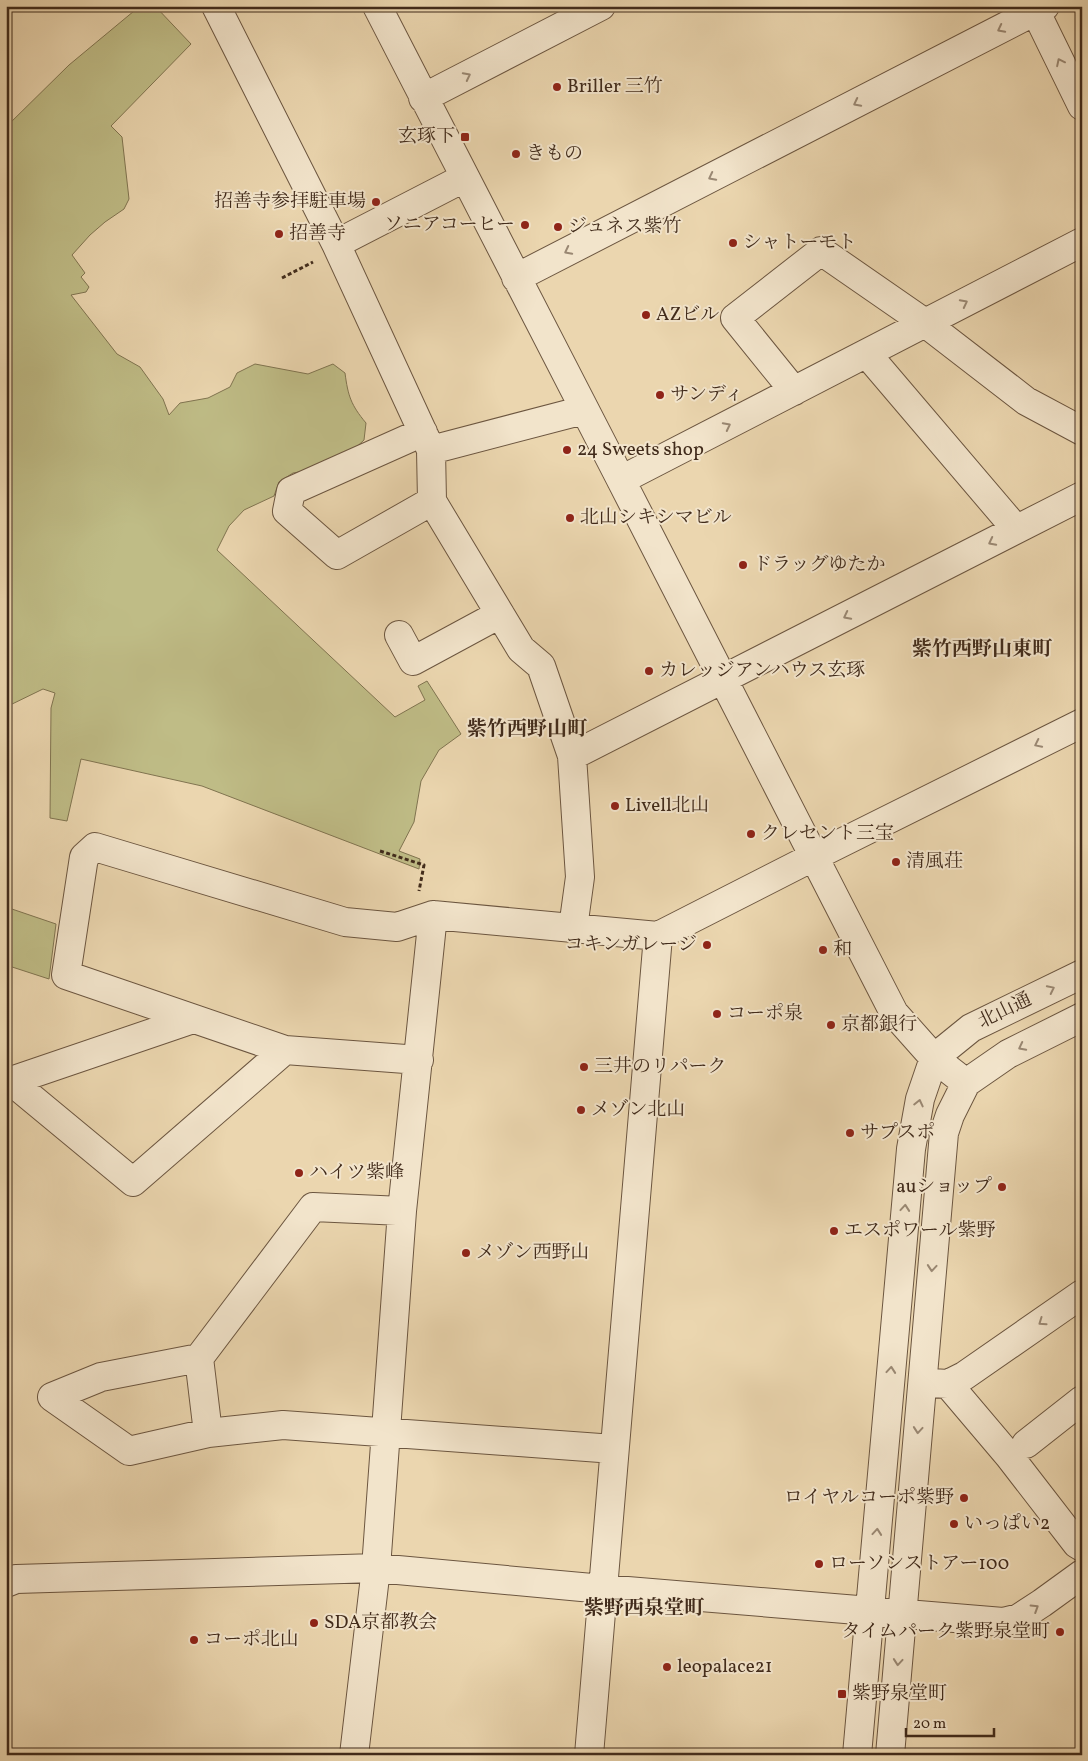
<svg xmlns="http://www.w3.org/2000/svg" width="1088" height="1761" font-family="Vollkorn,'Noto Serif JP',serif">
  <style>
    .green { fill: #bfbc86; stroke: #807450 }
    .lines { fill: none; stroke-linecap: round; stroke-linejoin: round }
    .minor-casing { stroke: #6c5640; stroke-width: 30 }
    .path { stroke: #412b1b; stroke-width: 3; stroke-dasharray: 4 2.5; stroke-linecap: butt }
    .minor { stroke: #f2e4cb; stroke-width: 28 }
    .oneway { stroke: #9a8873 }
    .poi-dot { fill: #8f2418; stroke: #f2e4cb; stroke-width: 2 }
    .labels { text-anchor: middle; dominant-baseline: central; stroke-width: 4; stroke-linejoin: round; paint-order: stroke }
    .poi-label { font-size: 19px; fill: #412b1b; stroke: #f2e4cb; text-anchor: start }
    .street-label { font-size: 19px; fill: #412b1b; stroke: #f2e4cb }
    .neighbourhood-label { font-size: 20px; font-weight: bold; fill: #412b1b; stroke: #f2e4cb }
  </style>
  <rect width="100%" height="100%" fill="#ebd6af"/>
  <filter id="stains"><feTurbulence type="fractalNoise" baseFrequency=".004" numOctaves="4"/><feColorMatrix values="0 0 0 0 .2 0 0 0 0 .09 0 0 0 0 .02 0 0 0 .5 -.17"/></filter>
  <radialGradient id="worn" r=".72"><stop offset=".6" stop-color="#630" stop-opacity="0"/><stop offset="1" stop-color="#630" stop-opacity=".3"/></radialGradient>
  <path class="green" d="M140,6H155L191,44L111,126L122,137L129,199L124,209L105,222L90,235L72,255L85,273L81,277L89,287L86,292L71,295L117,354L140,367L163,399L169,415L180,403L208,398L230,387L237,373L255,364L308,374L333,364L345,373C348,396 351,405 366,423L364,440L348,455L329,459L317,469L293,473L279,482L274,496L244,510L229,526L217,550L395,717L425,700L418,686L427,681L461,734L439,750L421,781L414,822L399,851L420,859L419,869L202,786L81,759L67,821L50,818L51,708L55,693L43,689L6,707V127L69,65Z
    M6,907L56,924L49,979L6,965Z"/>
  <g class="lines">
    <defs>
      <path id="minor" d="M216,6L336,244L464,178
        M377,6L621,480L894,1013L934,1058L966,1083
        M1033,6L1082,106
        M423,98L601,6
        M336,244L431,450L432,501L521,649L541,666L572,756L1082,496
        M516,278L1045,6
        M867,354L1016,529
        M794,391L735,318L821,251L925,323L1026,401L1082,431
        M423,432L291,491L287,511L337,555L432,501
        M431,450L584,410
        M621,480L1082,242
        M399,635L413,661L500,614
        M572,756L580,877L573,928
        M934,1058L971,1028L1082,974
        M419,1060L285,1050L66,975L84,857L95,847L345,922L397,927L433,915L658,936L813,857L1082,723
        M11,1081L133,1182L285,1050
        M6,1087L11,1081L193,1019
        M402,1211L313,1207L199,1358L101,1377L52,1397L129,1451L208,1433L283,1425L614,1449
        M199,1358L208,1433
        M931,1383L948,1384L964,1376L1082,1294
        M948,1384L1009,1456L1077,1544L1082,1547
        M1026,1444L1082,1400
        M6,1583L16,1579L376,1568L603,1589L1003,1622L1019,1618L1042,1603L1082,1574
        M354,1755L376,1568L402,1211L433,915
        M589,1755L658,936
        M857,1755L911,1149L920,1099L934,1058
        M890,1755L944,1133L950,1115L966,1083L1008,1054L1082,1017"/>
    </defs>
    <use href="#minor" class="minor-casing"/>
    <path class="path" d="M282,278L313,262
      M380,851L424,865L419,891"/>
    <use href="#minor" class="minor"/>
  </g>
  <defs><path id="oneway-chevron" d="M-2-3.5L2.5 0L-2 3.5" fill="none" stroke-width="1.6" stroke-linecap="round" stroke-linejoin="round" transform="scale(1.25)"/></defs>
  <g class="oneway">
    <use href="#oneway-chevron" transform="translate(1001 29) rotate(153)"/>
    <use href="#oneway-chevron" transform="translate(1060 62) rotate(-116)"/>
    <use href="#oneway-chevron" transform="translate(467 76) rotate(-27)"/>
    <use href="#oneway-chevron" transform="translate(857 103) rotate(153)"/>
    <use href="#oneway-chevron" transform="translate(712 177) rotate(153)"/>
    <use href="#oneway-chevron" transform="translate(568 251) rotate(153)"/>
    <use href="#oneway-chevron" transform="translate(964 303) rotate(-27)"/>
    <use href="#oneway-chevron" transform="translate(727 426) rotate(-27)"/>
    <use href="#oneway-chevron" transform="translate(992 542) rotate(153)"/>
    <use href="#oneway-chevron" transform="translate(847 616) rotate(153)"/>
    <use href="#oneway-chevron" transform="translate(1038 744) rotate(154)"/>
    <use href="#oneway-chevron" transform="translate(1051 989) rotate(-26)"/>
    <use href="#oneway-chevron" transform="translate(1022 1047) rotate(153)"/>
    <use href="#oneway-chevron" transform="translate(919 1103) rotate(-77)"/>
    <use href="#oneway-chevron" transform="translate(905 1208) rotate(-85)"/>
    <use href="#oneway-chevron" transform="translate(932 1268) rotate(95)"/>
    <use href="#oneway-chevron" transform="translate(1042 1322) rotate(145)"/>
    <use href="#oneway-chevron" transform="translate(891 1370) rotate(-85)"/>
    <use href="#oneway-chevron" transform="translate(918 1430) rotate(95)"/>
    <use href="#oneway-chevron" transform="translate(877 1532) rotate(-85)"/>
    <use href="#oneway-chevron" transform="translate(1035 1608) rotate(-32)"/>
    <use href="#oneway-chevron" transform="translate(898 1662) rotate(95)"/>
  </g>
  <g class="poi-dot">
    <circle cx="557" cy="87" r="5"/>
    <rect x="460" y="132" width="10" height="10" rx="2.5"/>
    <circle cx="516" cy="154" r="5"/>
    <circle cx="376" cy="202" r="5"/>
    <circle cx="525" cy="225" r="5"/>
    <circle cx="558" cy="227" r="5"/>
    <circle cx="279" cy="234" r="5"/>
    <circle cx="733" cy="243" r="5"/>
    <circle cx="646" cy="315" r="5"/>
    <circle cx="660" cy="395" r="5"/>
    <circle cx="567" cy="450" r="5"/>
    <circle cx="570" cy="518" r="5"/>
    <circle cx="743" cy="565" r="5"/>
    <circle cx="649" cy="671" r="5"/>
    <circle cx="615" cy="806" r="5"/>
    <circle cx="751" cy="834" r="5"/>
    <circle cx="896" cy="862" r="5"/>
    <circle cx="707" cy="945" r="5"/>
    <circle cx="823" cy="950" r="5"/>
    <circle cx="717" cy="1014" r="5"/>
    <circle cx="831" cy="1025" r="5"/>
    <circle cx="584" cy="1067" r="5"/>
    <circle cx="581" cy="1110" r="5"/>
    <circle cx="850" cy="1133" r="5"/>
    <circle cx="299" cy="1173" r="5"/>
    <circle cx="1002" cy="1187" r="5"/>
    <circle cx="834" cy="1231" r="5"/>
    <circle cx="466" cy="1253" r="5"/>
    <circle cx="964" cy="1498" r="5"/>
    <circle cx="954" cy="1524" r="5"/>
    <circle cx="819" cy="1564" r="5"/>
    <circle cx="314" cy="1623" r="5"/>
    <circle cx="1060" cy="1632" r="5"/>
    <circle cx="194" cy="1640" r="5"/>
    <circle cx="667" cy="1667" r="5"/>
    <rect x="837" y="1689" width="10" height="10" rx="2.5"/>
  </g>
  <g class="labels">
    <g class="poi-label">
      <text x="567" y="87">Briller 三竹</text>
      <text x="455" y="137" text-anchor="end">玄琢下</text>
      <text x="526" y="154">きもの</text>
      <text x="366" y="202" text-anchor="end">招善寺参拝駐車場</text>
      <text x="515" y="225" text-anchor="end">ソニアコーヒー</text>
      <text x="568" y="227">ジュネス紫竹</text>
      <text x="289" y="234">招善寺</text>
      <text x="743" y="243">シャトーモト</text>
      <text x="656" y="315">AZビル</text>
      <text x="670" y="395">サンディ</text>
      <text x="577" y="450">24 Sweets shop</text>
      <text x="580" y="518">北山シキシマビル</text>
      <text x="753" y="565">ドラッグゆたか</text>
      <text x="659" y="671">カレッジアンハウス玄琢</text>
      <text x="625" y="806">Livell北山</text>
      <text x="761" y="834">クレセント三宝</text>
      <text x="906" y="862">清風荘</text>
      <text x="697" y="945" text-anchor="end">コキンガレージ</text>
      <text x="833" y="950">和</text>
      <text x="727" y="1014">コーポ泉</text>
      <text x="841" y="1025">京都銀行</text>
      <text x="594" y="1067">三井のリパーク</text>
      <text x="591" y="1110">メゾン北山</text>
      <text x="860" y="1133">サプスポ</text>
      <text x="309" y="1173">ハイツ紫峰</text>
      <text x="992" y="1187" text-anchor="end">auショップ</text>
      <text x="844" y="1231">エスポワール紫野</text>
      <text x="476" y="1253">メゾン西野山</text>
      <text x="954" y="1498" text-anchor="end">ロイヤルコーポ紫野</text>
      <text x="964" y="1524">いっぱい2</text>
      <text x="829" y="1564">ローソンストアー100</text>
      <text x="324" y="1623">SDA京都教会</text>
      <text x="1050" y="1632" text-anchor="end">タイムパーク紫野泉堂町</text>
      <text x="204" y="1640">コーポ北山</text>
      <text x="677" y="1667">leopalace21</text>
      <text x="852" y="1694">紫野泉堂町</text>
    </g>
    <g class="street-label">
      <text transform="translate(1005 1011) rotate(-26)">北山通</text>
    </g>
    <g class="neighbourhood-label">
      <text x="982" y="650">紫竹西野山東町</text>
      <text x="527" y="730">紫竹西野山町</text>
      <text x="644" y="1609">紫野西泉堂町</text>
    </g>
  </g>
  <rect width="1088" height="1761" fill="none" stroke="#ebd6af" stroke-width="25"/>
  <rect x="8" y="8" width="1073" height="1746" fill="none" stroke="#412b1b" stroke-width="2.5"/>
  <rect x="12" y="12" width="1063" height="1736" fill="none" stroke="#412b1b"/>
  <path d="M906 1728v8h88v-8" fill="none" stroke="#412b1b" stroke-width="2.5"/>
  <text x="913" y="1728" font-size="15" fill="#412b1b" stroke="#f2e4cb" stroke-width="4" paint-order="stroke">20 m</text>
  <rect width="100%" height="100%" filter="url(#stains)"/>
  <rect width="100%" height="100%" fill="url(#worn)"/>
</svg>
